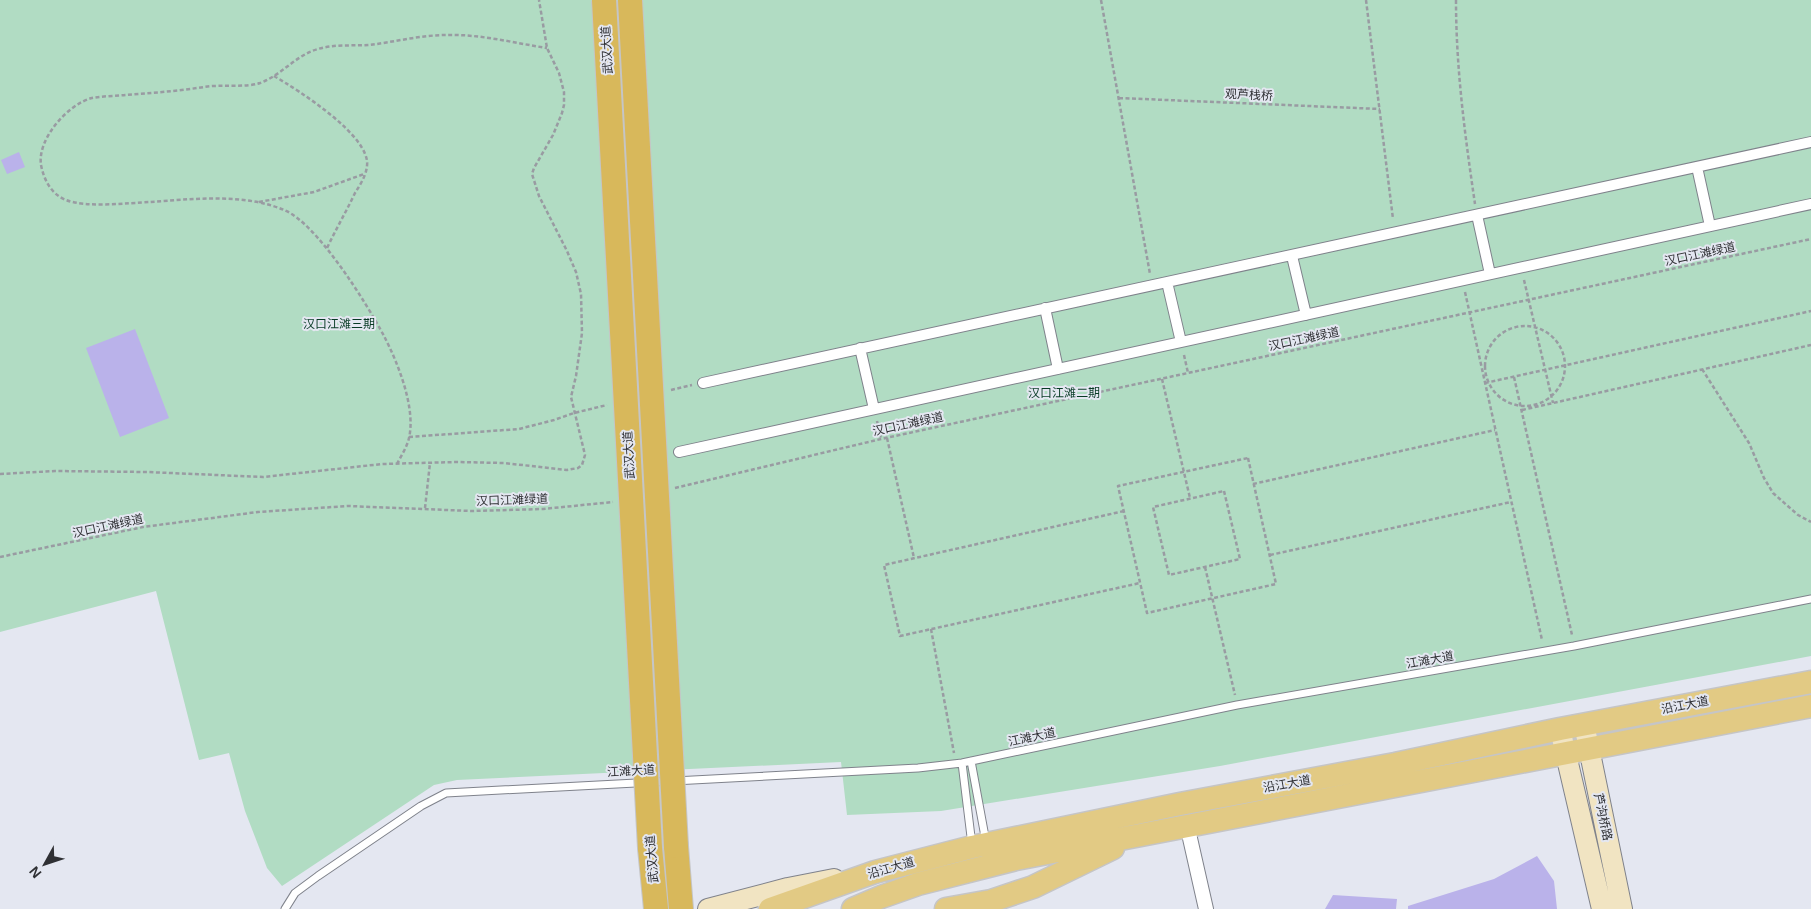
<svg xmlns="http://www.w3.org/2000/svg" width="1811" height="909" font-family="Helvetica,'Noto Sans SC',sans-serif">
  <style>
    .green { fill: #b1dcc3 }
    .building { fill: #bab2ea }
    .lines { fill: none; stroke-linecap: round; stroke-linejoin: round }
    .service-casing { stroke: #7f828b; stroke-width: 9 }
    .pedestrian-casing { stroke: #7f828b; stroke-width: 12 }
    .minor-casing { stroke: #7f828b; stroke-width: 16 }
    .secondary-casing { stroke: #7f828b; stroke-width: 22 }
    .primary-casing { stroke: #c5c5c6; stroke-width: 25 }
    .trunk-casing { stroke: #c5c5c6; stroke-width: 26 }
    .path { stroke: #999ba2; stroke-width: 2.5; stroke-dasharray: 4 2.5; stroke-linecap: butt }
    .service { stroke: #fff; stroke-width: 7 }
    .pedestrian { stroke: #fff; stroke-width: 10 }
    .minor { stroke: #fff; stroke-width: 14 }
    .secondary { stroke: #f1e4c2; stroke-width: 20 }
    .primary { stroke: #e2ca84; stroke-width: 22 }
    .trunk { stroke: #d8b85b; stroke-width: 24 }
    .trunk-bridge-casing { stroke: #c5c5c6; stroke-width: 26; stroke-linecap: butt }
    .trunk-bridge { stroke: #d8b85b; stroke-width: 24 }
    .labels { text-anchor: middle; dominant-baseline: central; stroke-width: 4; stroke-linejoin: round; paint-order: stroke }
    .street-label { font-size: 12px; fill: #2f3034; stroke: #e4e7f1 }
    .park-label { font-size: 12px; fill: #083b25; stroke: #e4e7f1 }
  </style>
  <rect width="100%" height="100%" fill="#e4e7f1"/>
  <path class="green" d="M0,0H1811V656L1220,766L941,811L847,815L841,762L457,780L434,785L282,886L267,868L245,811L229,753L199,760L156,591L0,632Z"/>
  <path class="building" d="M19,152L25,167L7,174L1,160Z
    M135,329L169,418L120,437L86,348Z
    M1537,856L1554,881L1557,909H1408V906L1494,879Z
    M1333,895L1397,899L1396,909H1325Z"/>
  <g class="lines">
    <defs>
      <path id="service" d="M971,761L986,842
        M962,763L972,845
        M285,909L295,893L318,876L421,806L446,793L918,768L962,763L1237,705L1574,646L1811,599"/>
      <path id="pedestrian" d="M1697,167L1710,226
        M1477,215L1490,274
        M1292,256L1306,315
        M1167,282L1181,342
        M1045,308L1058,369
        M860,348L874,409
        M703,383L1811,142
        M679,452L1811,204"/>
      <path id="minor" d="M1187,825L1206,909"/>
      <path id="secondary" d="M1584,724L1622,909
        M1560,729L1602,909
        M708,909L788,888L834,879"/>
      <path id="primary" d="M770,909L875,872L972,847L1180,804L1395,764L1560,729L1811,682
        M853,909L881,897L918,884L1016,859L1811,706
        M946,909L991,901L1033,887L1113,848"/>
      <path id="trunk" d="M676,846L681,909
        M650,848L656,909"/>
    </defs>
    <use href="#service" class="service-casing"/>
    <use href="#pedestrian" class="pedestrian-casing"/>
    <use href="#minor" class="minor-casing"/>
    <use href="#secondary" class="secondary-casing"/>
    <use href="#primary" class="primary-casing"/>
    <use href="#trunk" class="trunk-casing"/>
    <path class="path" d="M1101,0L1150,274
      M1366,0L1393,219
      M1456,0C1456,69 1465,136 1475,204
      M274,76C298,90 371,136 367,166C366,176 360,185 355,193C346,212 336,229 327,248
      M1119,98L1380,109
      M259,202L314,192L364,174
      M1524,280L1553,403
      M1465,292L1542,640
      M1485 366a40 40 0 1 1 80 0a40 40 0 1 1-80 0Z
      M1184,355L1188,373
      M1702,369L1749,443L1764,478L1773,493L1798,515L1811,522
      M1514,377L1572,635
      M1162,379L1190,498
      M1485,383L1811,311
      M671,390L692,385
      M1522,410L1811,345
      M877,421L881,439
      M409,437L519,429L554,420L574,413L607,405
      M887,438L914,558
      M1248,458L1276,584L1147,613L1118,486Z
      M397,464C401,456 407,447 409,438C416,408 398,363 384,336C367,304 317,223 284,210C244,193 192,199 150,202C128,203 86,208 66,200C51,194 44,180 41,165C37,139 68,104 92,98C103,96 115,96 126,95C152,93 178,91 204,87C222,84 245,88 260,83C282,75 296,55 318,49C334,44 352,46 369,45C394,42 421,35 447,35C480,34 514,43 547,48
      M0,474L55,471L147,472L263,477L382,464L457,462L504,463L567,470L578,468L582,465L585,455L571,397L576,376L582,333L581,294L576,272L567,251L539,196L532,174L534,168L553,135L562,113L564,105V92L559,73L547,48L539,0
      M1253,484L1495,430
      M675,488L881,439L1811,239
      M1224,491L1240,559L1169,575L1153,507Z
      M425,508L430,463
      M1124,511L884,565L900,636L1140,583
      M1270,555L1511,502
      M0,557L143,527L258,512L348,506L472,511L543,509L613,502
      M1205,567L1235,695
      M931,629L954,753"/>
    <use href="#service" class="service"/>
    <use href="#pedestrian" class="pedestrian"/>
    <use href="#minor" class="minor"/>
    <use href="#secondary" class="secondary"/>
    <use href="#primary" class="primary"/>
    <use href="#trunk" class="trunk"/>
    <defs>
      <path id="trunk-bridge" d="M604,0L650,848
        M630,0L676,846"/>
    </defs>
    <use href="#trunk-bridge" class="trunk-bridge-casing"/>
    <use href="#trunk-bridge" class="trunk-bridge"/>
  </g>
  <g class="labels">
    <g class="street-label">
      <text transform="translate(607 50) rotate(-93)">武汉大道</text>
      <text transform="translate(1249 95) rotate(3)">观芦栈桥</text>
      <text transform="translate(1700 254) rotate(-12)">汉口江滩绿道</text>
      <text transform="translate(1304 339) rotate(-12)">汉口江滩绿道</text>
      <text transform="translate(908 424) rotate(-12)">汉口江滩绿道</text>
      <text transform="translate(629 455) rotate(-93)">武汉大道</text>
      <text transform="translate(512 500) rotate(-2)">汉口江滩绿道</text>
      <text transform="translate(108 526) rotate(-12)">汉口江滩绿道</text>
      <text transform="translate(1430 660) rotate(-10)">江滩大道</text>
      <text transform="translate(1685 705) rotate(-11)">沿江大道</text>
      <text transform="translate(1032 737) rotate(-12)">江滩大道</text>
      <text transform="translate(631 771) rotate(-3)">江滩大道</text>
      <text transform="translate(1287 784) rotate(-10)">沿江大道</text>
      <text transform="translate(1603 817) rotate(78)">芦沟桥路</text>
      <text transform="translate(652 859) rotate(-95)">武汉大道</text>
      <text transform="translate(891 868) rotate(-16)">沿江大道</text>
    </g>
    <g class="park-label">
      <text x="339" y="324">汉口江滩三期</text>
      <text x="1064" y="393">汉口江滩二期</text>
    </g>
  </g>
  <g transform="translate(45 864) rotate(230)" stroke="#e4e7f1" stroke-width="4" paint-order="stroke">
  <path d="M0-4L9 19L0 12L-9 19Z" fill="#2f3034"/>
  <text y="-8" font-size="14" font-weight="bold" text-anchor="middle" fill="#2f3034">N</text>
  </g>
</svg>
